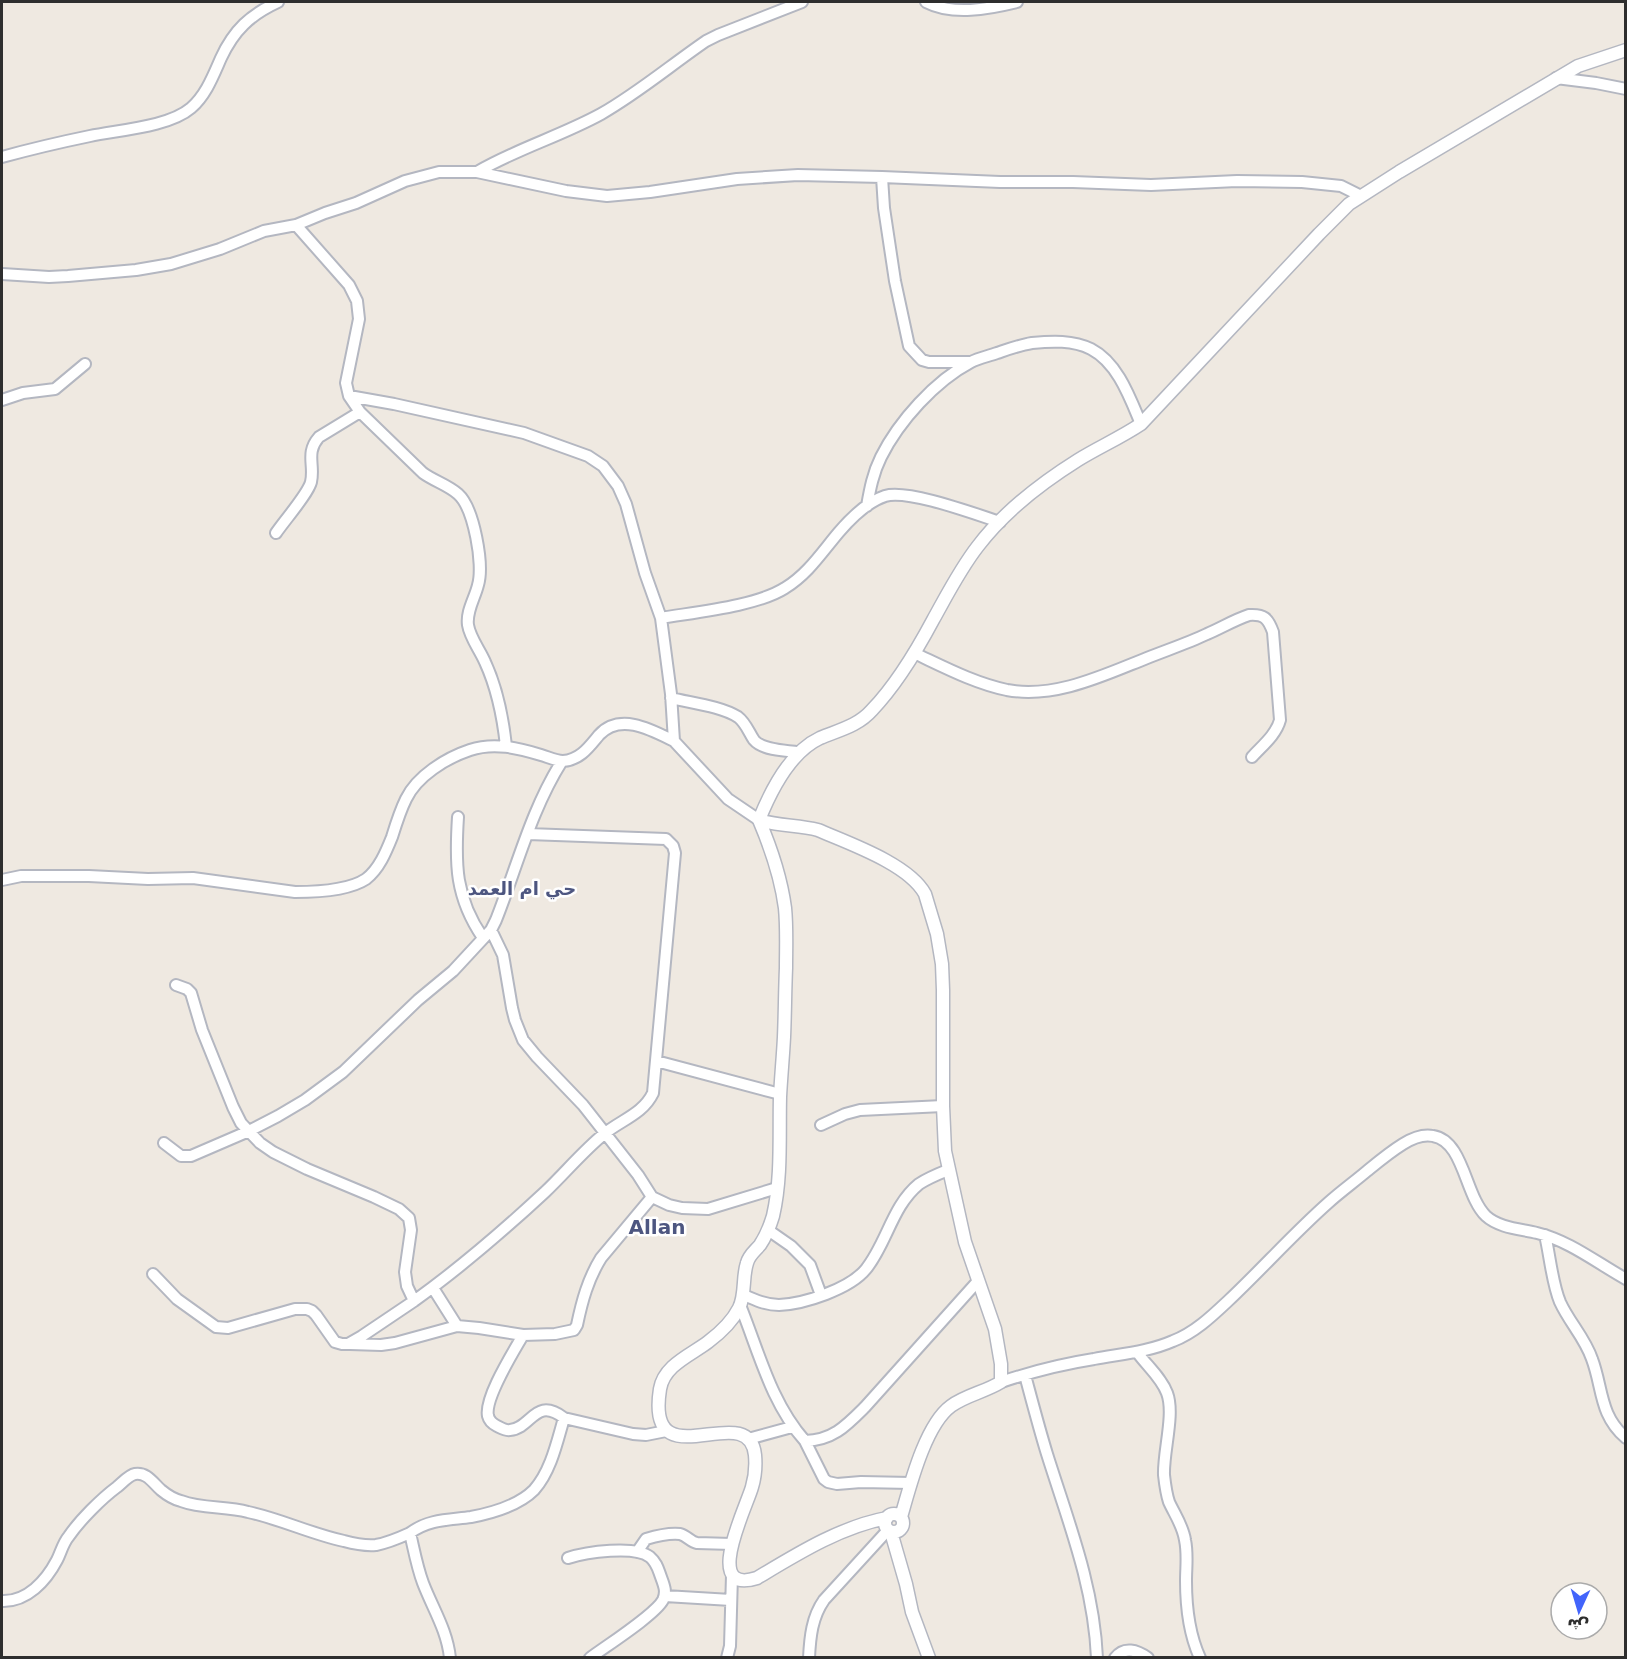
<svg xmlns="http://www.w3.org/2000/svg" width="1627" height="1659" font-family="'DejaVu Sans','Noto Sans Arabic',sans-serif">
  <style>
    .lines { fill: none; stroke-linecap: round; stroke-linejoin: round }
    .minor-casing { stroke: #b4b7c1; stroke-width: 14 }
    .tertiary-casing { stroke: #b4b7c1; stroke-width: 15 }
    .minor { stroke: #fff; stroke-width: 10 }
    .tertiary { stroke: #fff; stroke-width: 12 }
    .labels { text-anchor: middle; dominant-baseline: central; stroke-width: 5; stroke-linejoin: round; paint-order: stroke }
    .neighbourhood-label { font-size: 18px; font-weight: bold; fill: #4d5680; stroke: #fff }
    .quarter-label { font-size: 20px; font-weight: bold; fill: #4d5680; stroke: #fff }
  </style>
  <rect width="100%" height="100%" fill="#efe9e1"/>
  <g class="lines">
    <defs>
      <path id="minor" d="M926,2C953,16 988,9 1017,2
        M1556,78L1596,83L1626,89
        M2,157C31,149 61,142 90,136C118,130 169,127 191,108C206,95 213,76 221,58C234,30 250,15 278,2
        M477,172C516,149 561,136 601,114C638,93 671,65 706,41L718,35L802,2
        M882,177L884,208L895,281L909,346L922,360L929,362H971
        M296,225L349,285L357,301L359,319L346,383L349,396L360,412L423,473C434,481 448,485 458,494C474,508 484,565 478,585C475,598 466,611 468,625C470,638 480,650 485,662C497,688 503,718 506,746
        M2,274L49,277L68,276L136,270L171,264L220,249L264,231L296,225L325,213L356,203L405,181L439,172H477L566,191L607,196L650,192L737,179L798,175L882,177L1000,182H1073L1151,185L1237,181L1302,182L1341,186L1361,196
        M349,396L394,404L524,433L588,456L603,466L618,486L626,504L645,573L661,618L671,694L674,741L728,799L759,820
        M2,400L23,393L55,389L85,364
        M867,506C870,489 873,473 881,457C899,421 935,381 971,362C979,358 989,356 997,353C1009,349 1020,345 1032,343C1052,341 1073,340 1091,349C1118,363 1130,398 1141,424
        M276,533C284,521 308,494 311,482C315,465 305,453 319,437L360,412
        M661,618C696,612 757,606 785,588C808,574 822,552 839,532C851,518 867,502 885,496C908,489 975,514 1000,522
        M914,653C944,667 974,683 1007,690C1055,699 1104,675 1147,658C1167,650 1188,643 1207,634C1221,628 1234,620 1249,615C1264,614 1268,618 1273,632L1280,720C1276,735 1262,746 1252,757
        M671,698C691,703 721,706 738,717C746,723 749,733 754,740C762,750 786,751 798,752
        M458,817C455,864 455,897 483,938
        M2,880L21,876H89L148,879L193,878L295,892C315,892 348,891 366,879C379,869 386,852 392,837C396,824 400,811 406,799C417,776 446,758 470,750C494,742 518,748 541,755C548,757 556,761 563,761C580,760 589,747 599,735C620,712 652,730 674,741
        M491,930L503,955L512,1008L515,1020L523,1040L537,1057L583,1105L638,1175L652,1197L669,1205L682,1208L708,1209L777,1188
        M176,985L187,989L191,993L202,1030L233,1107L241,1123L260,1143L273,1152L307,1169L374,1197L399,1209L409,1218L411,1230L405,1272L407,1286L414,1301C460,1268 503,1231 545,1192C565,1173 583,1151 604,1134C621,1120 643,1114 653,1093L675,853L673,846L666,839L528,834
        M656,1061L780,1094
        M821,1125L845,1114L860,1110L943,1106
        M164,1143L181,1156H191L249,1131L278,1116L305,1100L343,1072L418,1000L453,971L491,930L496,920C517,867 531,810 562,761
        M652,1197L601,1258C588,1279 582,1301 577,1325L574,1330L555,1334L523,1335C514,1351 484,1398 488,1416C489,1420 493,1424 497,1426C501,1428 506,1431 510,1430C532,1428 535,1396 564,1418L633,1434L646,1435L666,1431
        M768,1230L791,1246L810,1265L821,1295
        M1545,1235C1550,1256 1552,1283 1560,1302C1569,1322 1585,1338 1592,1359C1603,1388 1599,1415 1626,1438
        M153,1274L177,1299L216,1327L228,1328L295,1309H307L312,1311L316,1315L335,1342L342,1344H348L362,1336L414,1301
        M433,1288L457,1326
        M744,1295C755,1300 766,1305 779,1305C804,1304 850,1289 866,1269C887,1243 892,1206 919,1184C928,1178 938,1174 948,1170
        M740,1305C759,1352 771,1403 805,1441C833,1440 846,1426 865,1407L978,1281
        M350,1344L381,1345L395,1343L457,1326L479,1328L523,1335
        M1137,1352C1146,1365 1161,1377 1167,1393C1175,1414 1163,1452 1164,1475C1165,1484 1166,1493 1169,1502C1175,1515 1183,1526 1185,1540C1188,1554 1186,1567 1186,1581C1186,1608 1189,1634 1200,1658
        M1025,1375C1032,1401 1039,1428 1047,1454C1068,1521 1094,1586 1097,1658
        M1001,1382C1031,1372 1062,1364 1094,1359C1120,1354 1148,1352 1173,1341C1194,1333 1211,1317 1228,1301C1262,1269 1293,1234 1328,1203C1340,1192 1354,1182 1367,1171C1378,1162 1390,1152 1403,1144C1411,1139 1423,1134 1433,1136C1464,1141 1465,1196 1486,1216C1499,1228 1521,1229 1537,1233C1570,1241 1597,1263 1626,1279
        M748,1439L792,1427
        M805,1441L824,1479L828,1482L837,1484L861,1482L911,1483
        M637,1552L646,1539C656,1536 671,1533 680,1534C687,1536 691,1542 697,1543L732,1544
        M568,1558C586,1552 635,1545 650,1557C657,1563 658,1569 661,1577C664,1585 667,1592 663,1600C655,1615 606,1646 590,1658
        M665,1596L731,1600
        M2,1601C27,1602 46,1581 57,1560C61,1552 63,1543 69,1536C80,1520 101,1499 117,1487C122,1483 129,1475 135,1474C147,1472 153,1483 161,1490C167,1495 173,1499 181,1501C202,1509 226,1506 248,1512C281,1519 311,1534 344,1541C355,1544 365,1546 376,1545C387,1543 399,1538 410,1533
        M450,1658C447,1630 433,1609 423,1583C417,1567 414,1550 410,1533C429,1519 449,1520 471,1517C492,1513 519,1505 534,1490C551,1471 557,1442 564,1418
        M727,1658L730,1646L732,1575
        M809,1658C810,1637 812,1617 824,1600L888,1530
        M1115,1658C1124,1646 1137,1650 1148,1658"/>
      <path id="tertiary" d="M759,820C778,826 798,825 818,830C848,843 909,864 925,894L937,934L942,964L943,990V1106L945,1151L965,1242L995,1329L1001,1364V1382C985,1392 966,1395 951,1406C925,1425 910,1486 901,1517
        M885 1523a9 9 0 1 1 18 0a9 9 0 1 1-18 0Z
        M887,1518C840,1527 797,1554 757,1578C701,1596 747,1506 752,1487C755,1477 756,1466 755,1455C749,1396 645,1484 660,1389C664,1365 691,1355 708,1342C720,1333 732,1322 739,1308C746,1294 742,1278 747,1263C749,1255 755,1251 760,1245C766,1236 770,1226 773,1216C782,1177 779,1136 780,1097C781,1077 783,1057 784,1037C785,1014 785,991 786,968C786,948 787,928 785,908C781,878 771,848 759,820C771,790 790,752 820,738C839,730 858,726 872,710C895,686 917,650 933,620C947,595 960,569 978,546C1003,513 1043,482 1078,460C1099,447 1120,438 1141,424L1319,234L1349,204L1399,172L1578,66L1626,50
        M891,1532L906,1584L912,1612L929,1658"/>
    </defs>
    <use href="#minor" class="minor-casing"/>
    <use href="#tertiary" class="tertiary-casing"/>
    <use href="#minor" class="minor"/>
    <use href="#tertiary" class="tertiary"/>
  </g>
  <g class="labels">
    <g class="neighbourhood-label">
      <text x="522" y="888">حي ام العمد</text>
    </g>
    <g class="quarter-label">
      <text x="657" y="1227">Allan</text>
    </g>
  </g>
  <rect width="1627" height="1659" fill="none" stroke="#2e2e2e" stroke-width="6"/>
  <g transform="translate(1579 1611) rotate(184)"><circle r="28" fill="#ffffff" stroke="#ababab" stroke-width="1.5"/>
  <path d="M0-4.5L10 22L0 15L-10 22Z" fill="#4264fb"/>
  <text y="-9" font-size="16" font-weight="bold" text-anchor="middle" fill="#2e2e2e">ش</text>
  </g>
</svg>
